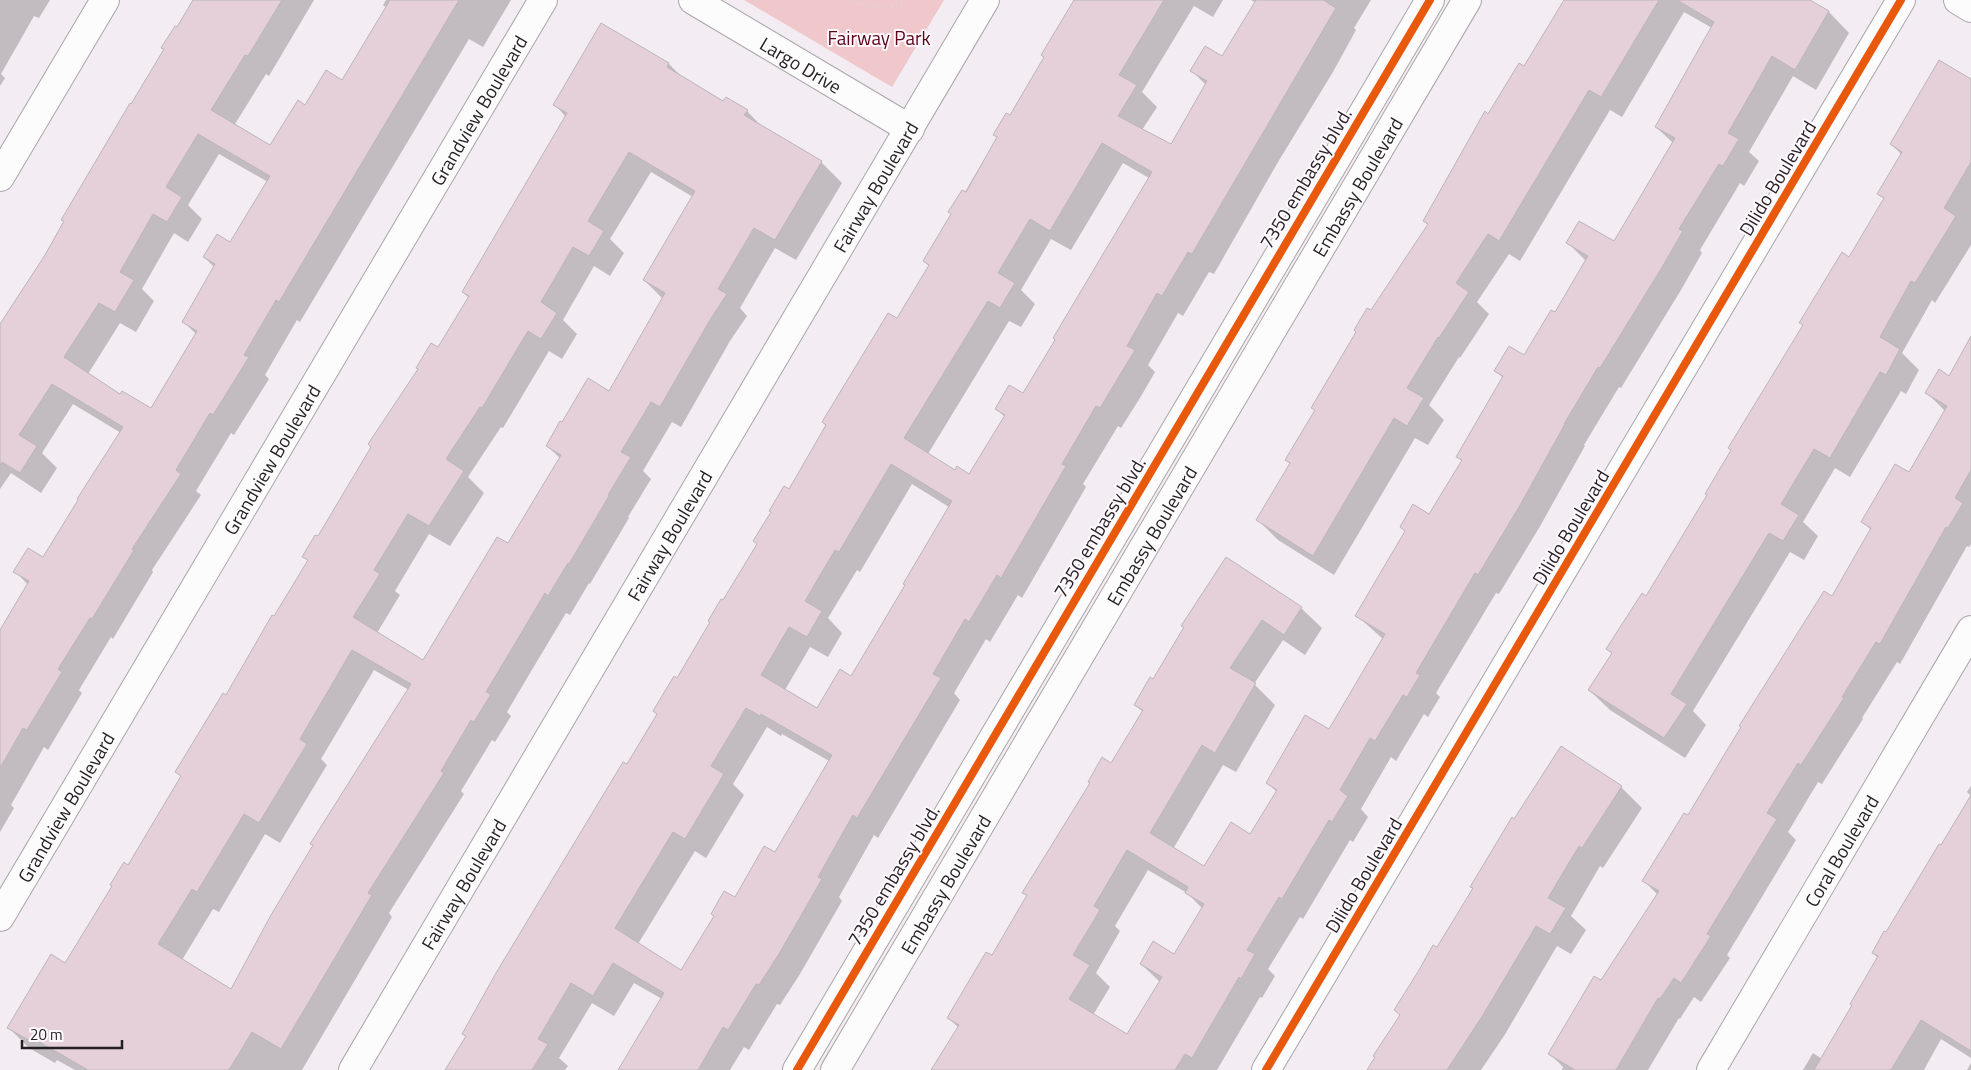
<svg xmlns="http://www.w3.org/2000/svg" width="1971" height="1070" font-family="'Titillium Web',sans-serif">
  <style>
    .green { fill: #f0c7ca }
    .shadow { fill: #0003; fill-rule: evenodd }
    .building { fill: #e5cfd9; stroke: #bbb6b9; fill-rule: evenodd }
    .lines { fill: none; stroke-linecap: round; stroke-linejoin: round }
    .minor-casing { stroke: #aaa6a9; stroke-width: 30 }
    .path { stroke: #dbd8da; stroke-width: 3; stroke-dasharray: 1 4; stroke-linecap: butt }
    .minor { stroke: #fdfcfd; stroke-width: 28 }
    .cycleway-casing { stroke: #fef9fd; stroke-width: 11 }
    .cycleway { stroke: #e8590c; stroke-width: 8 }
    .labels { text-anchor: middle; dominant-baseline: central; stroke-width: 4; stroke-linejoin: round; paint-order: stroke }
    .park-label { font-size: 19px; fill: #5d0218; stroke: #fef9fd }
    .street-label { font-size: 19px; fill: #231e22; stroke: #fef9fd }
  </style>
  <rect width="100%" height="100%" fill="#f3ecf2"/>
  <path class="green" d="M744,0H944L892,87Z"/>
  <path class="shadow" d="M0,0H50L39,18L34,16L1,74L5,78L0,86Z
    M195,0H314L269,76L266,74L235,124L271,147L306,106L342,82L387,8L383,5L386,0H511L483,47L469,39L300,322L297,320L265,375L269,379L234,435L231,433L196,491L201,495L152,570L153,572L113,639L111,637L79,690L82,693L48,750L44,747L11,805L14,808L0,832V633L28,585L15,571L44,559L121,433L73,404L42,453L57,468L41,493L11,473L0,489V328L46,256L132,105ZM219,154L268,182L231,244L204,257L214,267L184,322L196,334L151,409L121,396L88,374L120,323L136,332L154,301L142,289L174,233L188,242L202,219L188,205Z
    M1087,0H1223L1213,17L1194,6L1142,92L1157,107L1142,130L1171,146L1206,85L1192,71L1222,58L1256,3L1251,0H1371L1354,28L1356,30L1333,72L1278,162L1214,274L1209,272L1183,316L1178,313L1148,365L1155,372L1140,398L1121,428L1118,426L1083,484L1086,487L1022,598L1018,595L990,642L986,639L954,693L960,700L878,838L874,835L839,897L842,901L800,974L780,1005L777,1004L749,1050L744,1047L730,1070H619L662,999L634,983L614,1016L592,1003L559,1058L568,1066L565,1070H447L789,490L930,267L924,261L1010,116ZM1123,163L1149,178L1023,395L996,409L1005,417L970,476L956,471L928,454L1009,321L1021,327L1035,304L1021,290L1051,239L1071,250ZM912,484L949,507L906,585L851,677L817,709L785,690L810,647L828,657L842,633L828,618L857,570L860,572ZM767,727L781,736L782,734L829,761L776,854L735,899L682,972L638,944L695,851L706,858L744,795L733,784Z
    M1565,0H1812L1811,2L1829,12L1849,33L1816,90L1793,76L1749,152L1759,161L1744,186L1740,183L1700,250L1702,253L1681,290L1621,388L1619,387L1584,445L1585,446L1539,528L1499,594L1496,593L1436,693L1440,697L1428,717L1424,714L1396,761L1391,757L1361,809L1368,817L1353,842L1350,840L1303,919L1300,917L1268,969L1275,976L1262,998L1260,997L1217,1070H933L958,1027L948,1018L992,957L1028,896L1024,893L1112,765L1143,712L1135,705L1154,681L1185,628L1301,608L1322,628L1305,655L1283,640L1254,684L1275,705L1236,772L1223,765L1173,849L1205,868L1250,836L1277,792L1267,783L1329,730L1383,639L1356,615L1430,515L1463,462L1458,457L1504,379L1496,371L1525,356L1555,314L1587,262L1568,243H1614L1673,143L1656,127L1712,28L1684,12L1622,117L1610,110L1520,261L1509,254L1477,302L1489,314L1460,358L1459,357L1429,405L1444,420L1428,445L1415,438L1334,575L1278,540L1257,519L1291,464L1316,411L1313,408L1371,311L1428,225L1424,221L1489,115L1524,68ZM1148,870L1187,893L1203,909L1175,956L1141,964L1160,982L1128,1036L1093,1015L1110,987L1096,973L1120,931L1115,926Z
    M602,25L669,64L681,76L724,103L747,111L764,129L821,162L842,183L796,260L775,248L740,308L747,316L730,341L681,427L672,422L643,471L651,479L628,517L629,518L590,584L589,583L570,615L566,613L536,663L507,712L511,716L495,742L492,740L461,791L464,794L389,913L392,917L302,1070H75L57,1060L55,1063L29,1048L9,1028L66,964L129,867L182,777L227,696L309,561L304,556L318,538L439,349L469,298L463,292L566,117L555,105ZM651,172L693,197L644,280L663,299L610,392L563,424L547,446L560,458L508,545L424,662L377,633L400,595L395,591L429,534L450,546L484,493L468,477L501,427L503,428L549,351L562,359L577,334L563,320L594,266L610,276L624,253L610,239ZM374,670L409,690L231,991L182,960L213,909L219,912L265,834L280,843L327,765L321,759Z
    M1971,80V245L1935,303L1932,300L1902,353L1919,370L1906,394L1901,391L1850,477L1835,468L1803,522L1818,536L1804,560L1790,552L1693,711L1706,725L1685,758L1610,710L1589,690L1613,654L1608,649L1647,598L1885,199L1879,194L1902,155L1891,144Z
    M1971,338V544L1969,547L1967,546L1900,664L1897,662L1862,718L1863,719L1822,784L1818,782L1788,832L1796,840L1727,955L1730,958L1701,1002L1694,997L1680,1019L1679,1018L1648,1070H1562L1563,1067L1550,1054L1602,982L1658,895L1644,881L1833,597L1871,530L1863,522L1909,473L1945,411L1927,393L1950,377Z
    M1561,748L1621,787L1642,808L1603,868L1600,866L1571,916L1586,930L1571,954L1557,946L1504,1036L1481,1070H1369L1474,889L1472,887Z
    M1971,786V796L1967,792Z
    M1971,798V1058L1941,1039L1924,1070H1803L1813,1053L1822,1059L1878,958L1873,953L1942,847Z
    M1971,1063V1070H1967Z"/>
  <path class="building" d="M193,0H282L248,56L245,55L211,110L270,145L298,100L305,105L326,70L342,80L390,0H459L279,302L276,300L244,355L249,357L233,383L213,415L210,413L176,470L181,474L132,549L134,550L92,619L90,618L58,669L62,672L27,730L23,728L0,768V630L29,581L13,572L28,548L43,557L78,500L77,499L123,427L52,384L19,435L37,446L20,473L2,462L0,465V324L45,255L64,221L61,220L130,103L131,104L164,49L161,48L175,26L177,27ZM198,134L270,176L230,242L217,234L203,257L215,264L182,322L197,331L151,408L122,391L120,394L64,357L99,303L115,312L134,280L120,272L153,214L167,222L182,197L166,187Z
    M1074,0H1164L1119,75L1137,85L1118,116L1171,144L1207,81L1190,71L1205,46L1222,56L1256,0H1323L1336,8L1192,254L1188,252L1162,296L1157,293L1127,346L1135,350L1100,408L1096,406L1062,464L1066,466L1001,578L997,575L969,622L965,619L933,674L941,678L857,818L853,815L818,877L822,879L779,954L759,985L756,984L728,1030L723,1027L698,1070H618L664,993L613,963L593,996L571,983L538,1039L548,1044L532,1070H445L466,1036L462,1034L496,973L623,762L627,764L657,714L653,711L674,676L677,678L710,622L708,621L721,599L723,600L757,544L753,541L771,512L769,511L784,486L789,489L826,425L822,422L888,313L897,318L929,265L923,261L951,214L948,212L962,190L966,192L997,137L993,135L1006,113L1010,115L1044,57L1041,55ZM1102,143L1152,172L1053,338L1055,340L1023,393L1009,385L995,409L1005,415L969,474L957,466L955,470L904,438L988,301L1000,308L1015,283L998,273L1030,219L1050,231ZM891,464L952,501L903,584L905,585L851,676L840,669L817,708L761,675L789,627L807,637L822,611L805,601L835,550L839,552ZM746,708L760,716L761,714L832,755L775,852L764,846L735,897L724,891L711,914L714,916L681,970L615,928L673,832L685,839L724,774L711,766Z
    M1564,0H1659L1601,97L1589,90L1499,241L1488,234L1456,283L1469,292L1439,338L1438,337L1407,388L1424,398L1407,426L1394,418L1313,556L1256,520L1290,463L1285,460L1315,410L1311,408L1356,332L1354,330L1367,308L1371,310L1428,224L1423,221L1485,111L1488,114L1519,63L1524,66Z
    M1677,0H1810L1829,11L1795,70L1772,56L1728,133L1739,139L1723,166L1719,164L1679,229L1683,231L1661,269L1600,368L1598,367L1564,424H1565L1519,507L1478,575L1475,573L1416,673L1420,675L1407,697L1403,695L1375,741L1370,738L1340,790L1348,796L1332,822L1329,820L1282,899L1279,897L1247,950L1255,954L1241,979L1239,977L1192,1058L1185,1054L1175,1070H931L959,1025L947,1018L986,952L992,955L1027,895L1022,893L1090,783L1088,782L1102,757L1111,763L1143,710L1134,705L1150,677L1153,679L1184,627L1181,626L1226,557L1302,607L1284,635L1262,620L1230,668L1256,683L1215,753L1202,745L1150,833L1204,866L1231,822L1250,834L1277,790L1266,783L1305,715L1329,729L1385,634L1355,616L1405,531L1400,527L1413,504L1429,514L1462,460L1456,457L1503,376L1494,371L1509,346L1524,355L1551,310L1555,312L1588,256L1566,243L1579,221L1614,241L1675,138L1655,127L1714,22ZM1127,850L1188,887L1185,893L1204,904L1174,954L1153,941L1140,964L1162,977L1127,1034L1069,999L1090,965L1073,955L1100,910L1094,906Z
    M601,23L669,63L667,67L723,101L726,97L748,110L744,115L822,161L775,240L754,228L718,289L727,294L710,320L660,407L651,402L621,452L631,457L608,495L609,496L569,564L568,563L548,596L545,593L516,642L486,692L491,694L474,722L471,720L441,771L444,773L368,893L372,895L281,1049L252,1032L229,1070H88L36,1040L34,1043L7,1028L51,954L65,963L112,886L110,885L124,862L128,865L181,776L175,772L223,693L226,695L272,615L274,616L308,560L302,557L315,535L318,536L371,447L368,444L418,369L416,368L431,343L438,347L469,296L462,292L567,113L553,105ZM629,152L695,191L643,280L665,293L609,391L588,378L562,422L560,421L546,446L561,455L508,543L497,537L423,660L353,617L380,574L374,570L408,514L429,526L464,471L446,459L480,407L482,408L528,331L541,339L557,313L541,302L573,247L589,256L604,231L588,221ZM352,650L411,684L310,844L313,845L271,915L231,989L158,944L192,889L197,892L244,814L259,823L307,744L300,739Z
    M1939,60L1971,79V162L1944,208L1956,216L1915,283L1911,281L1880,337L1900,349L1886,375L1880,372L1830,458L1814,449L1781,504L1799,515L1783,541L1769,533L1671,694L1687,704L1664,738L1588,690L1612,653L1606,649L1642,593L1646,596L1707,495L1705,494L1731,450L1728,448L1803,325L1799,323L1842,252L1849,257L1884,198L1877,194L1902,152L1890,144Z
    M1971,336V470L1955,498L1963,503L1948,528L1946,527L1880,644L1876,642L1842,697L1844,698L1801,765L1798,763L1767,813L1777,819L1707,934L1711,936L1681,983L1674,978L1660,999L1658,998L1616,1070H1575L1548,1054L1594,976L1601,980L1659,891L1642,881L1684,813L1688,815L1741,727L1739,726L1824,591L1832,596L1871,528L1861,522L1895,464L1909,472L1947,406L1925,393L1939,369L1949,376Z
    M1561,746L1622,786L1582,848L1579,846L1548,898L1566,908L1550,934L1536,926L1483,1015L1447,1070H1367L1375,1057L1373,1056L1400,1015L1394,1010L1419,970L1433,945L1437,947L1473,888L1470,887L1512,817L1514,819Z
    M1971,795V1051L1921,1020L1891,1070H1814L1852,1005L1850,1004L1878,956L1872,953L1884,931L1886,932L1939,844L1941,845Z"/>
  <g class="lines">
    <defs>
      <g id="minor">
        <path id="s1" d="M693,0L910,129"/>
        <path d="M1958,0L1971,8"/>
        <path d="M0,177L105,0"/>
        <path id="s2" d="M0,917L543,0"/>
        <path id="s3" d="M353,1070L985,0"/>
        <path d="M797,1070L1430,0"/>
        <path id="s4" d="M835,1070L1467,0"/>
        <path d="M1266,1070L1901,0"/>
        <path id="s5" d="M1711,1070L1971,630"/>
      </g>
    </defs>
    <use href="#minor" class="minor-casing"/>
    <path class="path" d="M853,0C869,8 889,13 904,0"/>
    <use href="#minor" class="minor"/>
    <defs>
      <path id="cycleway" d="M797,1070L1430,0
        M1266,1070L1901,0"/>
    </defs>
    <use href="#cycleway" class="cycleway-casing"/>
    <use href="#cycleway" class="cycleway"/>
  </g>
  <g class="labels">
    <g class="park-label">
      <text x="879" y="37">Fairway Park</text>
    </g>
    <g class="street-label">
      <text stroke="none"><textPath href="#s1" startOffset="126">Largo Drive</textPath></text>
      <text stroke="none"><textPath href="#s2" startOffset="938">Grandview Boulevard</textPath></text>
      <text transform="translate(1305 178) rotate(-59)">7350 embassy blvd.</text>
      <text transform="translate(1777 178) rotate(-59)">Dilido Boulevard</text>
      <text stroke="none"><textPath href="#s4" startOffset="1026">Embassy Boulevard</textPath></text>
      <text stroke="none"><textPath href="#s3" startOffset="1026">Fairway Boulevard</textPath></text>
      <text stroke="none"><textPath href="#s2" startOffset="532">Grandview Boulevard</textPath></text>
      <text transform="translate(1099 527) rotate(-59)">7350 embassy blvd.</text>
      <text transform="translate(1570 527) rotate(-59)">Dilido Boulevard</text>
      <text stroke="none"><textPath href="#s3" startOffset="621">Fairway Boulevard</textPath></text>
      <text stroke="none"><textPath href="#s4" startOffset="621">Embassy Boulevard</textPath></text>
      <text stroke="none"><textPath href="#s2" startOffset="128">Grandview Boulevard</textPath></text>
      <text stroke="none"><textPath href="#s5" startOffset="255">Coral Boulevard</textPath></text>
      <text transform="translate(893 875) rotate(-59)">7350 embassy blvd.</text>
      <text transform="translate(1363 875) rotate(-59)">Dilido Boulevard</text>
      <text stroke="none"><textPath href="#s3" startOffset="216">Fairway Boulevard</textPath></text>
      <text stroke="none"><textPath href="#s4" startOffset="216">Embassy Boulevard</textPath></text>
    </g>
  </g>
  <path d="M22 1040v8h100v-8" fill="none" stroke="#231e22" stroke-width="2.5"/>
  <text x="30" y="1040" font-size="15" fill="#231e22" stroke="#fef9fd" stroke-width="4" paint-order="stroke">20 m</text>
</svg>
